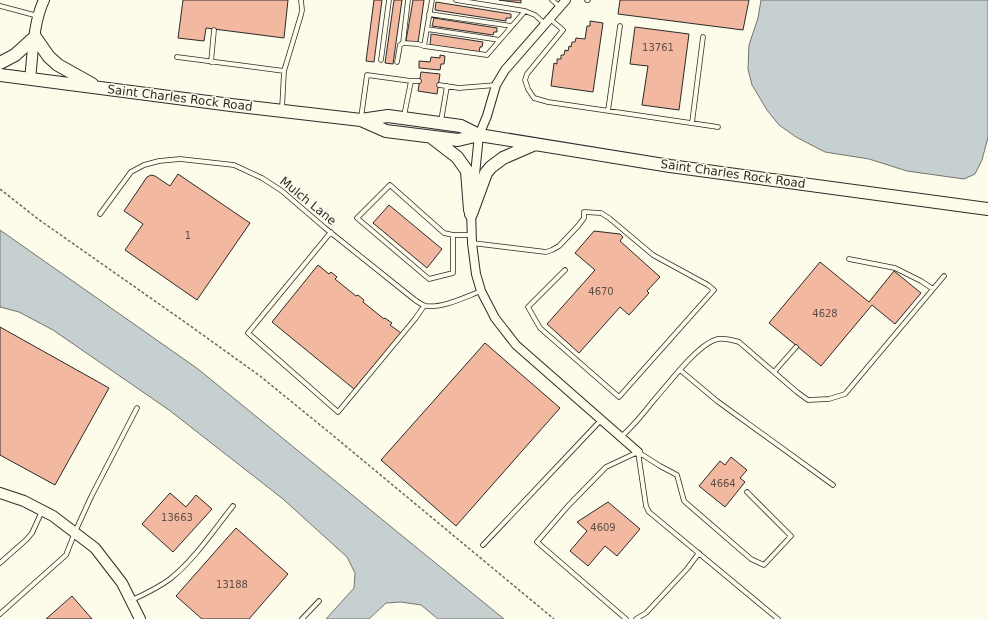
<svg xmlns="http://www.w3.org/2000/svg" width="988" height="619" font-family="'DejaVu Sans',sans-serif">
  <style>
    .water { fill: #c7d0d0; stroke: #74746e }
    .building { fill: #f2b8a0; stroke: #2b2b2b }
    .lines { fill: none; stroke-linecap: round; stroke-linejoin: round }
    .service-casing { stroke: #2b2b2b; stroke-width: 5.5 }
    .minor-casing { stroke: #2b2b2b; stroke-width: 10 }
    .tertiary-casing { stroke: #2b2b2b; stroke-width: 12 }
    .primary-casing { stroke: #2b2b2b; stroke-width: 14 }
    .path { stroke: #6a6964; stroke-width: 1.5; stroke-dasharray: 3 2; stroke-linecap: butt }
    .service { stroke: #fdfbea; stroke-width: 4 }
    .minor { stroke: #fdfbea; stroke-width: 8 }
    .tertiary { stroke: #fdfbea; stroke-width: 10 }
    .primary { stroke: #fdfbea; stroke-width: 12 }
    .labels { text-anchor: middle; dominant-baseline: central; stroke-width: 3; stroke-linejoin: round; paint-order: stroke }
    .number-label { font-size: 10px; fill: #5d4e48 }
    .street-label { font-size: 12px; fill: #2b2b2b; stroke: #fdfbea }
  </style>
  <rect width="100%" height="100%" fill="#fdfbea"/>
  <path class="water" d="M761,0H988V137L982,160L975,174L964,179L907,171L869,159L825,152L796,137L779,125L767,110L752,85L748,69L749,45L758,18Z
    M0,230L198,369L504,619H438L421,605L401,602L386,603L369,619H326L354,588L355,573L347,557L283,499L169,410L53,330L19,312L0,307Z"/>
  <path class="building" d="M183,0H288L284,38L206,28L204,41L178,38Z
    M374,0H382L374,62L366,61Z
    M394,0H402L393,64L385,63Z
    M413,0H424L418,43L406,41Z
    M499,0H521V3Z
    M620,0H749L743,30L618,14Z
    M436,2L511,14V18H506V21L435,10Z
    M434,18L497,28V32H494L493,35L432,26Z
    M590,21L603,23L593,92L551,86L554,63L557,64V59H561V55H564L565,50L568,51L569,46L571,47L572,42H575L576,38L585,39L587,26H590Z
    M635,27L689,34L679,110L642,105L648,66L630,64Z
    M431,34L483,42L482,47H480L479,52L430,45Z
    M440,55L445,56L444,64H441L440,70L419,68V61L430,62L431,57L440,58Z
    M421,72L440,74L437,94L418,91Z
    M178,174L250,223L197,300L125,250L143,224L124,211L147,177L151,175L155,176L170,186Z
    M389,205L442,249L427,268L373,223Z
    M594,231L620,234L623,237L620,241L660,277L647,291L649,293L629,315L620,307L579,353L547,324L595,270L575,253Z
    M820,262L869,302L894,271L921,293L895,324L872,305L821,366L769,323Z
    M318,265L329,274L331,272L337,277L335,279L356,296L358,295L364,300L363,302L384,319L385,318L392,323L390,325L401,333L354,389L272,322Z
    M0,327L109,388L55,485L0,455Z
    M485,343L560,408L456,526L381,460Z
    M731,457L747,470L740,478L745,482L725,507L699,486L720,461L725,465Z
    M170,493L186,507L196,495L212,509L173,552L142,524Z
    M608,502L640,529L617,556L605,546L588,566L570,551L587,531L577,522Z
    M236,528L288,574L249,619H202L176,596Z
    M72,596L92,619H46Z"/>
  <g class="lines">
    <defs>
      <path id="service" d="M408,0L403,43L418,44L424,46L487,55L525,11L535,15L545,24
        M456,0L525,11
        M552,0L560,7
        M587,0H588
        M0,6L38,16
        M429,14L512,26
        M550,19L563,30L527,74L525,80L528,89L534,98L548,102L718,127
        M427,29L500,40
        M424,46L432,0
        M177,57L284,71L282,109
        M381,60L389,0
        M211,62L214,30
        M397,62L400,45L403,43
        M284,71L301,15L302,10L301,0
        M439,85L459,88L496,85
        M608,111L620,26
        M404,116L411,81
        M361,118L367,75L411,81H419
        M441,121L447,86
        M692,123L703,37
        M100,214L131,172L144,165L159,161L180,159L234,165L262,178L282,191L325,228L415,300C418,302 422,305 426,306C444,308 465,297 481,291
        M331,232L248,333L338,412L415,319L424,306
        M453,235V273L429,279L357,218L390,185L444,233L453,235H471
        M472,243L546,252L552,250L559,246L578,226L584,218V212L601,213L609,218L653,255L708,285L714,290L619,397L540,328L528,307L565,270
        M849,259L895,268L921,281L933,289
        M680,370L717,401L833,485
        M774,372L796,347
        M621,437C633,426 644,413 654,400C668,385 698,343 718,339C725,338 732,340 739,342L797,392L808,400L829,399L845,394L944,276
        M638,452L660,466L677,475L684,501L751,559L764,565L791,536L747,492
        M638,452L646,506L649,512L778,619
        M483,545L601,420
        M0,563L26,540L32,533L42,511
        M132,600C145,594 158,588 170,579C195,559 213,531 233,506
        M0,614L66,555L75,532L91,497L137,408
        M302,619L319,601
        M626,619L537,542L568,506L606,467L638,452
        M636,619L646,613L687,569L699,553"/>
      <path id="minor" d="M473,194L479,135L487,116L496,85L505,70L566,0
        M471,210L472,243L476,274L481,291L495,318L516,345L638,452"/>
      <path id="tertiary" d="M30,79C33,54 33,23 44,0
        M0,493L24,501L53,516L95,548L122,583L140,619"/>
      <path id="primary" d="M0,63L15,55L35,37L49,57L58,65L92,84
        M0,75L231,105L361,120L388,116L461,126L479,135L670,166L988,209
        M361,120L386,131L458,140L479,135
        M431,137L457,157L467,171L470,210
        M471,214L486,173L491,167L503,158L535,144"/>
    </defs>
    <use href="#service" class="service-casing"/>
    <use href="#minor" class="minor-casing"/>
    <use href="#tertiary" class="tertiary-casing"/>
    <use href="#primary" class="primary-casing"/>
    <path class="path" d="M0,189L38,219L189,325L260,376L330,433L554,619"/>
    <use href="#service" class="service"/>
    <use href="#minor" class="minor"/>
    <use href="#tertiary" class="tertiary"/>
    <use href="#primary" class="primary"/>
  </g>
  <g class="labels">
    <g class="number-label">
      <text x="658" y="47">13761</text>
      <text x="188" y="235">1</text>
      <text x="601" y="291">4670</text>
      <text x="825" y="313">4628</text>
      <text x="723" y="483">4664</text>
      <text x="177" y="517">13663</text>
      <text x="603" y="527">4609</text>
      <text x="232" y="584">13188</text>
    </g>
    <g class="street-label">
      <text transform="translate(180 98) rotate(7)">Saint Charles Rock Road</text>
      <text transform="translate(733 174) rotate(8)">Saint Charles Rock Road</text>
      <text transform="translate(308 201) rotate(39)">Mulch Lane</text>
    </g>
  </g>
</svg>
